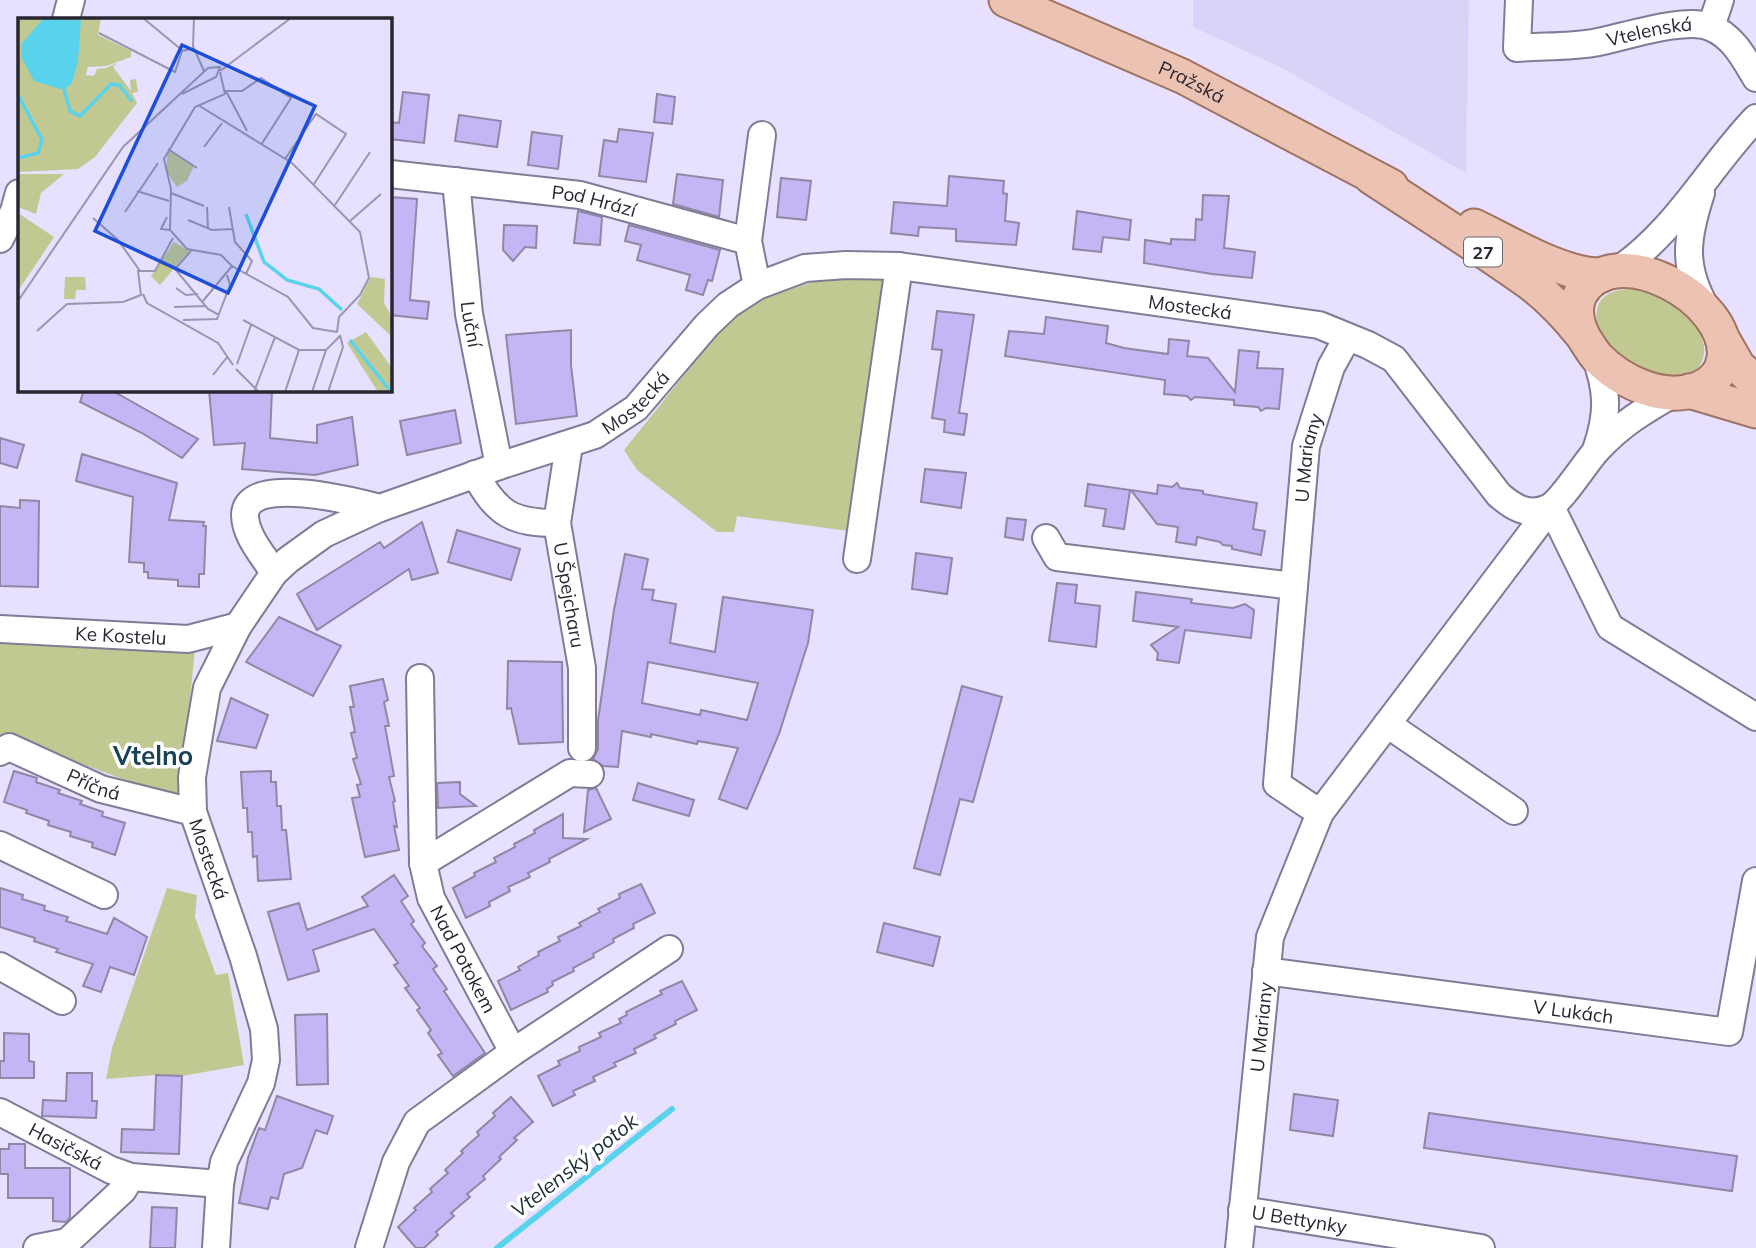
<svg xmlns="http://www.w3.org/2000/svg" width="1756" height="1248" font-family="Mulish,sans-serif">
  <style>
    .built { fill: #dbd2f8 }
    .green { fill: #c2c891 }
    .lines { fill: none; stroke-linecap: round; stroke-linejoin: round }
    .stream { stroke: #59d3ec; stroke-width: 6 }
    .building { fill: #c5b5f5; stroke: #8e88a4; stroke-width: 2; fill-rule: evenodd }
    .minor-casing { stroke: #817b96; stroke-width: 30 }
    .major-casing { stroke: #9f7263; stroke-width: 37 }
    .minor { stroke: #fff; stroke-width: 26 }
    .major { stroke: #ecc3b2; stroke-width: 33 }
    .labels { text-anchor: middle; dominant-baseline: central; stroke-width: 7; stroke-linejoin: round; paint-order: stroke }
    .shield { fill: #fff; stroke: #696770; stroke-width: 2 }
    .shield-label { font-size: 18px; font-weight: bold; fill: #292632 }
    .street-label { font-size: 19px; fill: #292632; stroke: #fff }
    .water-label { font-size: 21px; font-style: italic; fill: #192f33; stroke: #fff }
    .district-label { font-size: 26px; font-weight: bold; fill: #184359; stroke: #fff }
    .inset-river { fill: none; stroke: #59d3ec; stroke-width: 3.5 }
    .inset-road { fill: none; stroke: #9b96ac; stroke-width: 2 }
    .view { fill: #1d4ed8; fill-opacity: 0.15; stroke: #1d4ed8; stroke-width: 3.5 }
    .inset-edge { fill: none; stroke: #292632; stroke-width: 3.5 }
  </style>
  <rect width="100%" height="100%" fill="#e7e0fe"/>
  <path class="built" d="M1193,0H1469L1466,173L1280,67L1193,27Z"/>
  <path class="green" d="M890,273L856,532L737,516L734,532H717L637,470L624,450L722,328L744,308L768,296L822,279Z
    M1632,289C1646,291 1665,296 1677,305C1693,319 1713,343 1700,365C1695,373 1687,377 1678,377C1657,378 1635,370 1618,357C1600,343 1584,306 1610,293C1617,290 1624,289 1632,289Z
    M0,640C65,649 129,650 195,649L180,800L0,734Z
    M167,888L197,895L195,917L216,975L228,973L244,1065L182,1076L156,1075L106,1079L112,1048Z"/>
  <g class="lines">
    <path class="stream" d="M497,1248L672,1109"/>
  </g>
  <path class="building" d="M403,92L429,95L424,143L390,139V122L399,123Z
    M657,94L675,97L672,124L654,122Z
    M459,115L501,121L497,147L455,141Z
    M619,129L653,133L646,182L599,176L604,140L617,142Z
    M532,132L562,136L558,169L528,165Z
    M677,174L723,180L719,217L673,204Z
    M949,176L1004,181L1003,193L1007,194L1005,221L1019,223L1016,245L956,241V229L919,227L918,236L891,233L894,202L947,206Z
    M781,178L811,181L806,220L777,217Z
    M1203,195L1229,196L1224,248L1255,252L1252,278L1212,274L1144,263L1145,240L1171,244V239L1195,240L1196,219L1202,220Z
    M390,197L417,199L410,300L429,302L427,319L390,315Z
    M578,211L602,217L600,245L574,243Z
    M1077,211L1131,220L1129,240L1103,237L1101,252L1073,249Z
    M504,225L537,226L536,248L525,247L513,261L503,250Z
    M629,225L720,250L712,281L708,280L703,295L686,290L690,275L637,260L641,245L625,241Z
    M937,311L974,315L959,413L967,414L964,435L944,432L945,420L932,418L942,350L932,349Z
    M1046,317L1108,326L1106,343L1124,348L1168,354L1169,339L1189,341L1187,356L1208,358L1235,392L1239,350L1259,352L1257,368L1283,369L1279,409L1266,408L1261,411L1258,407L1234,405V400L1195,397L1191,400L1187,396L1164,394L1165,380L1005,356L1009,331L1044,334Z
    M571,330V365L577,416L516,424L506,335Z
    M84,390H111L198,439L182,458L142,433L80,402Z
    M209,390H272L270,438L317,443V425L352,417L358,465L315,475L242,469L245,443L214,445Z
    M455,410L461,443L407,455L400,421Z
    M0,438L24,445L17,468L0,463Z
    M82,454L177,483L169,520L204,522L203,526H206L204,574H199V587L178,586V580L148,578V572H144V563L129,562L133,497L76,481Z
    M925,469L966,473L961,508L921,502Z
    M1177,483L1180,488L1203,491V494L1257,503L1253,529L1265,531L1261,555L1232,549V546L1223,545L1220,542L1197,537L1196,545L1176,542L1178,527L1157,524L1131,490L1157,494L1158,485L1172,487Z
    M1088,484L1130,490L1124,529L1103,526L1106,509L1085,506Z
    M20,500L39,501L38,587L0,586V506L20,508Z
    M1007,518L1026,520L1023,540L1005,537Z
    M422,522L438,573L412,580L409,569L317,630L297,594L380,542L384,548Z
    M457,530L520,549L511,580L448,562Z
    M916,553L952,558L947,594L912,589Z
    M625,554L648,559L642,589L654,590L652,600L676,604L670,643L715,652L723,597L813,610L808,643L779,734L747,809L719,799L738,748L698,741L697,744L651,734V737L622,731L618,767L603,766L593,759L598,749V720L614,610ZM648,662L758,683L747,720L701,710L700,715L642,703Z
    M1057,583L1077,585L1075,603L1100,606L1096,647L1049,641Z
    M1136,592L1192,599L1191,603L1233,608L1245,604L1254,610L1251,638L1185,630L1179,663L1157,660L1158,653L1151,645L1178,627L1133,621Z
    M279,617L341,646L313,696L246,662Z
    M508,661L562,662L563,742L519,744L511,708L507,709Z
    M383,679L388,700L384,702L389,726H385L394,776L389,777L395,801L393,802L397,827L394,826L399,850L365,857L352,798L360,797L357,785L361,784L353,759L357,758L351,733L355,732L350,707H354L350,686Z
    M962,686L1002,697L973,802L960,799L940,875L914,868Z
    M231,698L268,715L256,748L217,741Z
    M14,771L37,778L36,782L60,790L58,793L82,801L80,804L103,812L102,816L125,823L115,855L92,847L93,843L70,836L71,832L48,825L49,821L26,813L27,810L4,802Z
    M271,771V782H276L277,806H281L282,830H286L291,879L258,881L257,856L253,857L252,832H248L247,808H243L241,772Z
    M460,782V794L476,806L438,808L437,783Z
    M638,783L694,800L689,816L633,800Z
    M596,788L611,819L584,832L588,790Z
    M563,814V838L587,839L549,859L550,862L528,873L530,877L508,887L510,891L489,902L490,906L466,918L453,888L475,876L474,873L496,862L494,858L515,847L514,844L535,833L534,830Z
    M394,875L408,896L401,901L414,921L411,924L425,943L422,946L437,966L433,969L447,989L444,991L485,1053L453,1076L438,1055L442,1053L428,1033L431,1030L417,1010L420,1008L405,988L409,986L394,965L398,963L374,929L313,950L319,971L288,980L268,912L299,903L307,930L368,906L362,897Z
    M641,884L655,913L633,924L634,928L613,939L614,942L593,954L594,957L573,968L574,971L552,982L553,985L547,989L548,992L511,1010L498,981L520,970L518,967L539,955L538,952L560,941L558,937L581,926L579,923L600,912L598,909L620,898L619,894Z
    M0,888L23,895L22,899L45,906L44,910L68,917L66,921L107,934L114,918L147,937L134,975L110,967L101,992L83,986L93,964L56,952L58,949L34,941L35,938L0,927Z
    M884,923L940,937L933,966L877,952Z
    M682,981L697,1010L675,1021L676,1024L654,1035L656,1038L634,1049L636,1053L614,1063L616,1066L593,1077L595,1081L573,1091L575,1095L553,1106L538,1076L560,1065L558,1061L580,1051L579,1047L601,1037L599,1033L621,1023L619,1019L627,1015L626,1012L662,994L660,991Z
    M327,1014L328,1084L297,1085L295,1015Z
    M4,1033L29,1034V1061L34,1062V1078H0V1061H4Z
    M67,1073H92V1101H97L96,1118L42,1116L43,1100L66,1101Z
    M156,1075L182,1076L179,1154L121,1152L122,1129L154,1130Z
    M1294,1094L1338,1100L1333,1136L1290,1130Z
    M277,1096L333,1116L327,1134L316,1130L302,1168L284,1174L278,1199L271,1197L268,1209L239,1203L248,1158L259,1128L265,1130Z
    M511,1097L533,1122L514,1138L517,1140L499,1157L501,1159L483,1176L485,1179L467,1194L470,1197L451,1213L454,1216L436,1232L438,1235L424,1248H416L398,1227L416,1210L414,1208L432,1192L430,1189L448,1173L445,1170L463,1153L461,1151L479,1135L477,1132L495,1116L493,1113Z
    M1429,1113L1737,1156L1732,1191L1424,1148Z
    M9,1144H25V1168H70V1217L66,1222L53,1221V1198H8V1174H0V1149H9Z
    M152,1207L177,1208L175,1248H150Z"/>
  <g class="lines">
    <defs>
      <g id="minor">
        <path id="s1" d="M1519,0L1517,48C1542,46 1569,47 1593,43C1622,38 1685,16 1710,27C1733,36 1744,58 1756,78"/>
        <path d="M66,19L71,0"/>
        <path d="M1711,27L1720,0"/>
        <path id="s2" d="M390,174L580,195L748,241"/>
        <path id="s3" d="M456,181L469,314L499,466"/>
        <path d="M1701,193C1686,239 1682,267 1707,310"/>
        <path d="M0,239L14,211L19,193"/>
        <path d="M1615,272C1675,233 1708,168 1756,118"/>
        <path d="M757,286L748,241L762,135"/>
        <path d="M1594,353C1608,390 1609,413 1596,450"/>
        <path id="s4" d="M569,445L557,523L582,668V748"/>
        <path d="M475,474C497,514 512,523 557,523"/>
        <path d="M1046,538L1057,557L1294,586"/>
        <path d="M857,559L899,266"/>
        <path d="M274,573C264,556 245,536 245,515C246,473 357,502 380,508"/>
        <path id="s5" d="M0,629L188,639L238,626"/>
        <path id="s6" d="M420,678L423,863L431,898L513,1052"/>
        <path d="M1387,724L1514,811"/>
        <path id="s7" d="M0,752L9,747L101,789L193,812"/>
        <path d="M1320,813L1551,507L1610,627L1756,717"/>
        <path d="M0,845L104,895"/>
        <path d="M423,863L570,773L590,774"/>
        <path d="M0,966L62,1001"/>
        <path id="s8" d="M1266,971L1729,1032L1756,881"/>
        <path id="s9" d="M0,1112L111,1170L131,1177L220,1184"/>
        <path id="s10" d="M1242,1210L1481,1248"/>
        <path d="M37,1248L67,1242L123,1190L131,1177"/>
        <path id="s11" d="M216,1248L220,1184L224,1162L261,1083L266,1060L264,1029L243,956L193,812L192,777L207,688L238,626L274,573L288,560L324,534L380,508L499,466L595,435L636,408L707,325L728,305L757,286L805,268L846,265L899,266L1319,325L1368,345L1394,359L1499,495C1513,507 1528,517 1548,508C1561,502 1585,463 1597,450C1622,423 1645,410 1676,392"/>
        <path d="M369,1248L396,1162L417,1122L513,1052L669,949"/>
        <path id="s12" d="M1239,1248L1270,937L1320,813L1277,784L1306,446L1331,367L1347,338"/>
      </g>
      <g id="major">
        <path id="s13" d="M1006,0L1182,76L1391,186"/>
        <path d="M1371,177C1424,212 1478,246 1530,283C1550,298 1566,315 1582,335C1587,342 1591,350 1597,357C1621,382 1663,402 1698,389C1711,384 1722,373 1724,358C1731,299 1614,236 1581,293C1573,307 1577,324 1584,338"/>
        <path d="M1474,226C1510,243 1563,276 1602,275"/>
        <path d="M1722,338L1738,366L1756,383"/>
        <path d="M1689,391L1756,411"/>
      </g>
    </defs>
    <use href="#minor" class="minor-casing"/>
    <use href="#major" class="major-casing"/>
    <use href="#minor" class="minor"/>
    <use href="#major" class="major"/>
  </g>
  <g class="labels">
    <rect class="shield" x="1464" y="237.5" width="38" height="29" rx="5"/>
    <g class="shield-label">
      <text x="1483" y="252">27</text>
    </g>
    <g class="street-label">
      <text stroke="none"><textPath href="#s1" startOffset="182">Vtelenská</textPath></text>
      <text stroke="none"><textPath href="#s13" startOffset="203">Pražská</textPath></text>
      <text stroke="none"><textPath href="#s2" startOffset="206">Pod Hrází</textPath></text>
      <text stroke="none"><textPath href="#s11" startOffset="1729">Mostecká</textPath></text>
      <text stroke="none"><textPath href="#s3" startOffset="144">Luční</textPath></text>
      <text stroke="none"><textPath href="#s11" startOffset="1120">Mostecká</textPath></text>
      <text stroke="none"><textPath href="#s12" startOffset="826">U Mariany</textPath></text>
      <text stroke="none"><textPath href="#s4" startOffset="152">U Špejcharu</textPath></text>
      <text stroke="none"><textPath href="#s5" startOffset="121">Ke Kostelu</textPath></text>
      <text stroke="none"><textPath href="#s7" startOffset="103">Příčná</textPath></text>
      <text transform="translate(209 859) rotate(71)">Mostecká</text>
      <text stroke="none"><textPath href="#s6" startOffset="290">Nad Potokem</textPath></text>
      <text stroke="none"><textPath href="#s8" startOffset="310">V Lukách</textPath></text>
      <text stroke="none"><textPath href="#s12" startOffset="222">U Mariany</textPath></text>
      <text stroke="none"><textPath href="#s9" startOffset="74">Hasičská</textPath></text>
      <text stroke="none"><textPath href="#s10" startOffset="58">U Bettynky</textPath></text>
    </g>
    <g class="water-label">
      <text transform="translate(574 1165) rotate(-38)">Vtelenský potok</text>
    </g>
    <g class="district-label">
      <text x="153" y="755">Vtelno</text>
    </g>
  </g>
  <g transform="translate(18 18)">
    <rect width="374" height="374" fill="#e7e0fe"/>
    <path d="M4,0H83L80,17L113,33V39L88,48L70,49L68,57L76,58L79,51L88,50L99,45L95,49L113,73L112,62L118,61L120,74L114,75L119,85L77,139L60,151L0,154V4ZM150,132L176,148L169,163L159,169L148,153ZM0,156H46L23,175L18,196L0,189ZM0,195L36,219L0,273ZM156,224L171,233L142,267L133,258ZM47,259H67L68,272H58L57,281H46ZM353,259L367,261L366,285L374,299V319L339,286ZM348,314L374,350V374H360L329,325Z" fill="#c2c891"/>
    <path d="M26,0L63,2L60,43L54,65L46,72L16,63L3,39L4,25Z" fill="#59d3ec"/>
    <path class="inset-river" d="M46,71L52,93L62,98L93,66L101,67L114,83M0,77L24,122L20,135L0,140M228,196L246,244L269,262L301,271L324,292M332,322L373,374"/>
    <path class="inset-road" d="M125,0L165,33M176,0L175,28L186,53M81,15L157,54L164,33L176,30M202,53L273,0M202,54L207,76L177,89L146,141L153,171L152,212L169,231L203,237L214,248L270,279L295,310L319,314M180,87L274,145L342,214L351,260L342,277L321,299L319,314M229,113L208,73H224L243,60L273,80L243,127M186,129L204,105M150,131L179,150M267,141L298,96L328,116L296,166M119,173L151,183M153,175L186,188M317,187L352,134M189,189L190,211M211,189L217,224L234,243L228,256M107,194L140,145M149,199L143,211L152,212M75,200L100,222L122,253M170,202L194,212L214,211M332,203L363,176M173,233L157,251L190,291L201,297M158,270L168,277L180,276M125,276L129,285L200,325L215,347M0,283L105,129L190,50L202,49L198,59L164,76M185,283L214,248M156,289L188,288M165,302L199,301L212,267L209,257M225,302L281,332H308M19,313L49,286L105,284L123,277L120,253H137L155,220M219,346L233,307M218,351L241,374M195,357L210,338M236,374L257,319M267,374L281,332M294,374L308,332L322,318M310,374L325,329L322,317"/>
    <path class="view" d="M164,27L297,88L210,275L77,213Z"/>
    <rect width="374" height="374" class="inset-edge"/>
  </g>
</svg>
